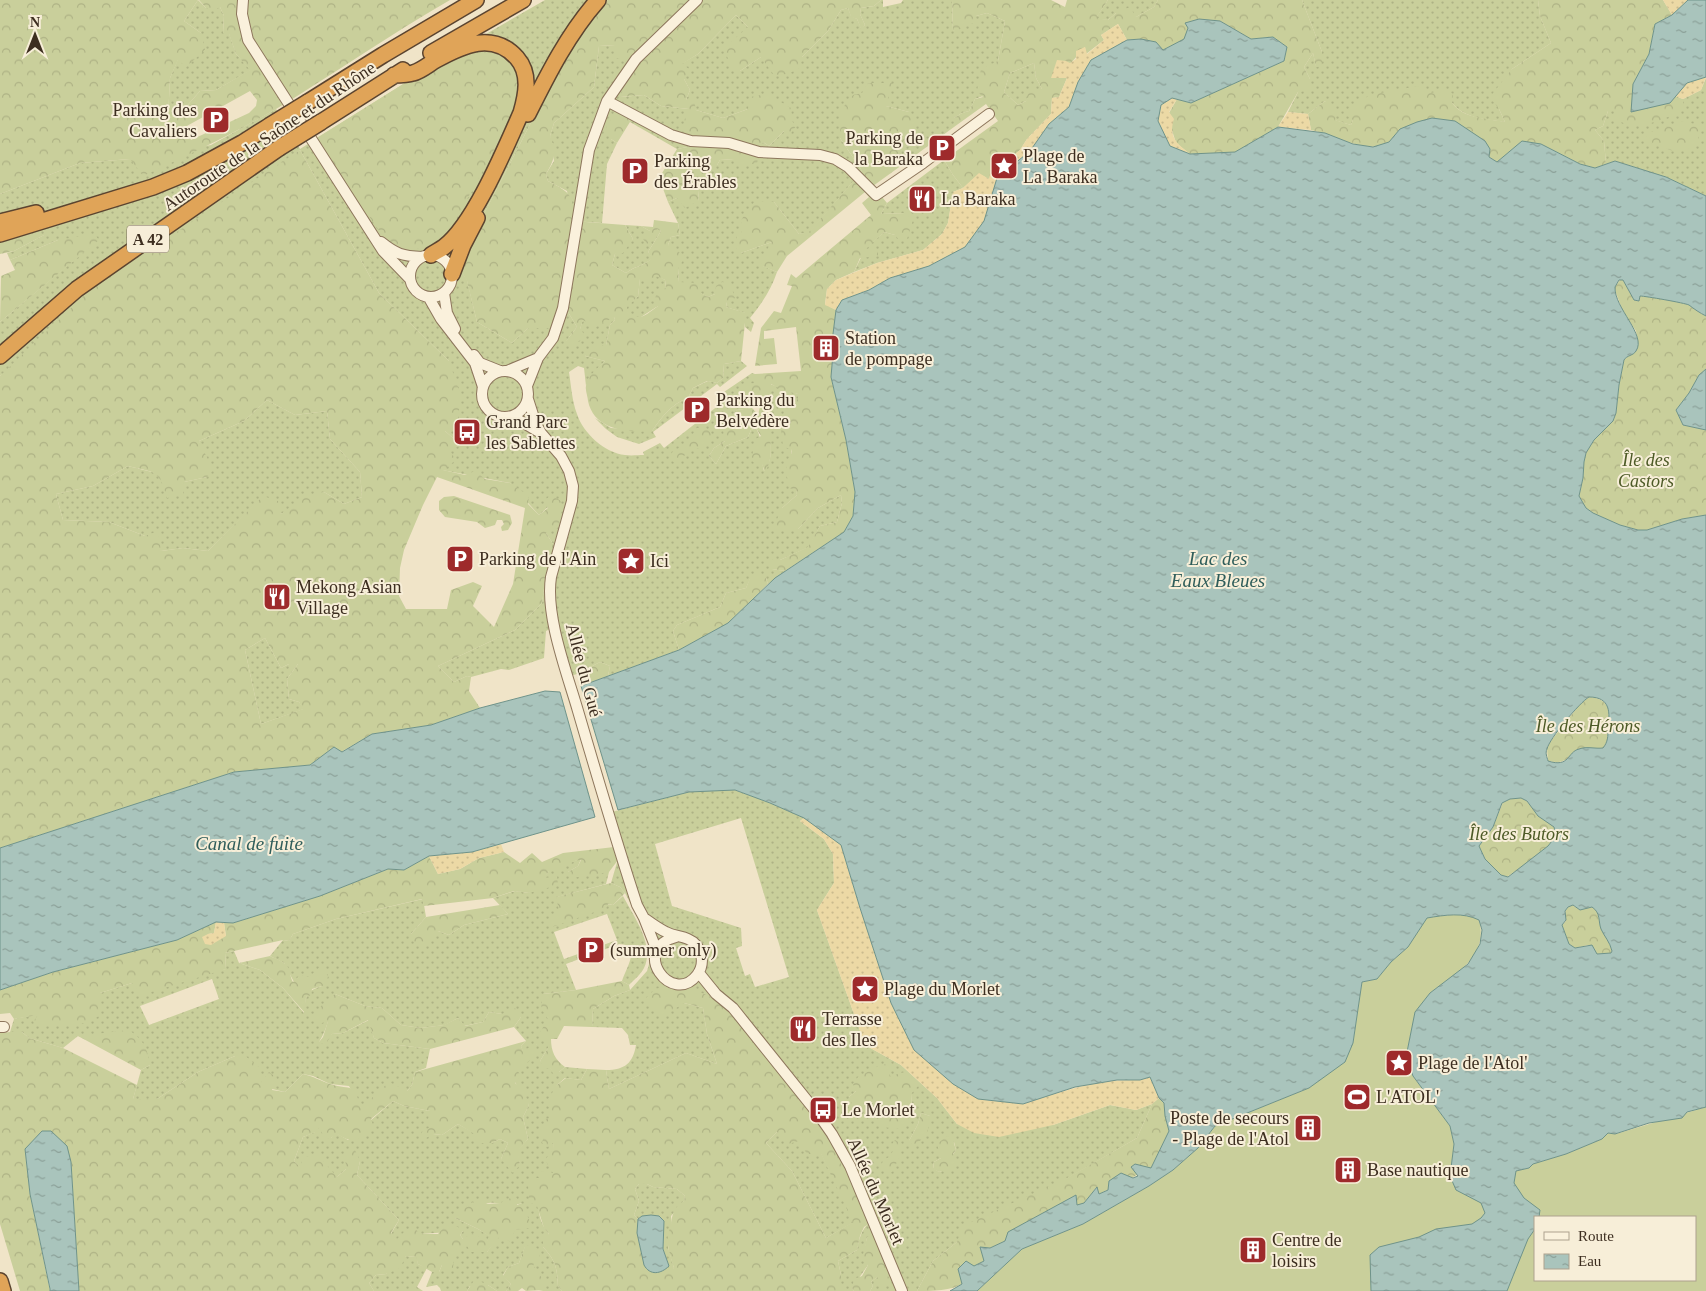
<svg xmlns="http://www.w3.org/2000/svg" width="1706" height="1291" font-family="'Times New Roman',serif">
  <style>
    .grass { fill: url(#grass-dots); fill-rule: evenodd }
    .forest { fill: url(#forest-crowns); fill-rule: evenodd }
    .sand { fill: url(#sand-dots) }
    .pitch { fill: #c9cf9b; fill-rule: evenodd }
    .water { fill: url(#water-ripples); stroke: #6f938a; fill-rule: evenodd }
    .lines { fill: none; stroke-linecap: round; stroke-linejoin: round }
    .minor-casing { stroke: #8d765c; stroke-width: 12 }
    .highway-casing { stroke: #5b4430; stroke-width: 18 }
    .minor { stroke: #faf1dc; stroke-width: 10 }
    .highway { stroke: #e0a458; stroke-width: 15 }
    .highway-bridge-casing { stroke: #5b4430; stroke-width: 18; stroke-linecap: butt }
    .highway-bridge { stroke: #e0a458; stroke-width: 15 }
    .labels { text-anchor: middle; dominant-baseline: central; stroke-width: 4; stroke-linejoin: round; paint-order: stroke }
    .shield { fill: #f7eed8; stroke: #756857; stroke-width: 1 }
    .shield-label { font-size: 16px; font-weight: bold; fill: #3d2e20 }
    .poi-label { font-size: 18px; fill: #3d2e20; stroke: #f7eed8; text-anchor: start }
    .street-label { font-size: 18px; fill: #3d2e20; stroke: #f7eed8 }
    .park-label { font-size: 18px; font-style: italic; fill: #4d5a26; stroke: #f7eed8 }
    .water-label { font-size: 19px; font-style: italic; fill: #2f5d5a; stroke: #f7eed8 }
  </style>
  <defs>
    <pattern id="grass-dots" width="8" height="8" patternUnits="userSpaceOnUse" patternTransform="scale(1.25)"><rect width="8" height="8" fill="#c9cf9b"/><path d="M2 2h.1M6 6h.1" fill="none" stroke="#aeb285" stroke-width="1.8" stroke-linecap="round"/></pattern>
    <pattern id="forest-crowns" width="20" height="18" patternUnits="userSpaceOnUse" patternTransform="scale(1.25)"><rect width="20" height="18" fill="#c9cf9b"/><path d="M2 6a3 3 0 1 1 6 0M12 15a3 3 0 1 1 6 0" fill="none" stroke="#aeb285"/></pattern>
    <pattern id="sand-dots" width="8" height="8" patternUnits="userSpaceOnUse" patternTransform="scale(1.25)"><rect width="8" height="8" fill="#ecd9a5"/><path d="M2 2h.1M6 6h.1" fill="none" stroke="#cbbb8e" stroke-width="1.8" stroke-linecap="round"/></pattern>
    <pattern id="water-ripples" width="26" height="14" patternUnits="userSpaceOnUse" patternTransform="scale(1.25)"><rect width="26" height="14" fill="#a9c4bc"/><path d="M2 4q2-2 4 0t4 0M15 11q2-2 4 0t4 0" fill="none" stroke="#8ba098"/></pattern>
  </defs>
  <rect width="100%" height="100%" fill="#f0e4c8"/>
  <path class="grass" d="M198,0L206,8L220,7L224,16L223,33H229L236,54L251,70L216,90L200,91L179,115L168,118L170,78L178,59L201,33L184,21Z
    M545,0H608L571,45L471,239L461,271L467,280L477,322L512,343L528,328H551L556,316L568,312L577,327L566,341L580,329L583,319L614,317L615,320L610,325L606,345L585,356L605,361L590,377L586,386L584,368L578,366L569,372C571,385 572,401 577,414C583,433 605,453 625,455C631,456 638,455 644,455L643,452L660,443L664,448L728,398L724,392L752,373L755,374V383L747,396L756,404L752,408L737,410L725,441L714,448L709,456L716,464L726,446L748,437L751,430L756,428C764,441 760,456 764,471C777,456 769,429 758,415L760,407L769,406L771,399L770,384L798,394L799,398L795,403L791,449L797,495L782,508L798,529L818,508L841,495L842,503L837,522L820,526L809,547L780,560L772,569L785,571L768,584L766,578L750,579L746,588L726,593L720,607L677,625L673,631L679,650L608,676L610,666L600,662L577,674L564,678L550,629L546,631L544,658L509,670L501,669L471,677L467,676L454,682L438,666L515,630L542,603L546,574L555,547L546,533L548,507L539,515L510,483L442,470L453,438L445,431L449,361L379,293L300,150L0,376V322L98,240H58L10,260L7,253L14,251L44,235L0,240V194L80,163L130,159L211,145L276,109L300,149L448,56Z
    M881,0H883V7L901,3L903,0H952L953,31L976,16L987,13L1005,21L998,61L983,96L975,99L969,111L962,113L954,118V127L902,165L901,151L909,112L886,106L840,138L862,171L809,233L799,234L774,202L742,232L741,253L772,242L763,266L777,272C771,290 762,303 750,318L754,323L751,332L745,327V313L726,307L727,302L715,294L708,297L679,282L678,269L668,245L671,237L680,235L678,223L668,202L677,198L698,201L700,180L686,175L701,164L717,165L720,160L734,159L763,142L769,146L784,131L748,109L723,118L696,110L686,100L690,90L684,79L681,64L698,54L736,15L748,27L740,71L761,57H802L828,31L841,10L848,8L851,16L857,19L861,28L865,25L860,14L861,8L874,6Z
    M1108,0H1158L1154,7L1136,17L1116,13L1108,20L1095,19Z
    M1302,0H1538L1540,16L1551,43L1512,69L1499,109L1505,122C1487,119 1465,119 1452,103L1353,120L1351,125L1334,120L1325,101L1308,114L1288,112L1298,92L1310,79L1304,67L1313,53L1316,66H1322V52Z
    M615,45L641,61L628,78L621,97L644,95L661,106L689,109L708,137L703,144L677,149L630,122L629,116L611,139L617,143L607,164L602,223L572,221L567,191L548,181L546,174L554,161L550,136L554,123L594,87L599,46Z
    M1034,63L1036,78L1042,89L1026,101L1018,105L1004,92L1010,73Z
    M1706,78V196L1666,177L1615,161L1606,164L1604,141L1595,130L1603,126L1608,111L1683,109V99L1701,90Z
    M944,160L953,175L963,188L953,192L948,223L942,234L923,250L877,263L854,272L865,249L884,232L895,235L905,213L881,214L887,203Z
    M625,225L641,226L650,231L657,228L661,231L648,252L653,258C643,266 635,266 626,273L612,265L615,254L633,239Z
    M656,275L665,280L666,288L658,306L641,317L635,318L626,312L627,306L638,296L640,278Z
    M741,361L747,366L720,387L717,384L653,432L656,437L639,444L617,437L606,429L595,418L611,428L652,431C662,417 671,404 688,398L693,388L708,381L717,383L723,378L724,364Z
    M267,400L295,415L327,411L330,439L360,472L362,497L344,504L324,492L281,514L263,497L208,551L183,548L161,551L145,536L109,522L63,520L56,494L93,486L128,466L156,473L162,480L184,482L207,477L199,441L244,421Z
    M265,638L281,668L289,664H298L287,679L289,699L299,702L304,709L261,724L245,650Z
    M712,790H735L770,803L804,818L800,821L824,839L833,854L834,883L817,910L865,1045L901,1065L937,1098L957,1124L1053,1125L1110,1105L1136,1110L1152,1104L1137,1138L957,1242L933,1261L917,1291H870L873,1286L871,1282L877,1277L867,1237L865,1250L868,1265L852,1288L854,1291H841V1275L838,1261L857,1250C859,1239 861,1230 870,1222L715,999L684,1003L703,1008L707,1034L717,1064L686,1053L609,1089L606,1070C625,1070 633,1063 636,1045H630L628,1035L622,1028L592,1027L593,1009L614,996L630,990L647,971L652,954L650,941L625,893L620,887L611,883L618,859L604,814L689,792ZM741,818L789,977L755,987L750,974L745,976L736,948L742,946L741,928L672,906L655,844ZM856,1091L911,1094L912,1106C891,1104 868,1105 849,1097ZM921,1113L930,1116L909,1141L918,1124ZM954,1142L956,1150L942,1171L939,1172L933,1168L934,1162L941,1158Z
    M581,859L578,866L568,872H609L606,884L557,897L613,905L623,896C634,917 655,945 644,968C641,974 634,980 629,985L622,981C625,970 643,944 619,944L566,964L576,990L543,994L548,1019V1048L540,1061L551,1069L559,1072L565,1067L587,1069L581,1080L565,1078L557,1085L552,1118L554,1148L553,1173L539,1178C538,1198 535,1218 549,1234L543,1247C556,1261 557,1268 558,1286L562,1291H539L543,1290L525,1247L519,1263L508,1267L503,1275L511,1284L506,1291H497L488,1285L470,1286L467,1291H441L440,1288L437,1285L426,1287L432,1272H439L442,1265L465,1242L487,1252L522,1203C512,1207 500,1202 489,1203C478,1205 466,1213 455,1218L478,1229L490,1236L487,1242L463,1239L460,1235L463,1231L421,1234L396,1241L391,1234L399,1220L357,1175L360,1161L346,1169L337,1177L301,1169L294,1161L303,1137L315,1132L320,1125L331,1138L336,1133L348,1140L393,1101L404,1106L430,1111L433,1134L442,1135L458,1124L492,1143L500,1139L508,1143L501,1159L520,1165L517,1151L528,1139L523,1117L529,1105L515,1082L516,1070L537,1044L523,1052L521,1046L526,1041L514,1027L521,1017L489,1012L483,1022L464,1026L458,1018L445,1025L421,1028L401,1025L382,1008L365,1006L335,994C331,1010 328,1028 319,1042L332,1034L343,1033L369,1020L374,1038L383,1043L430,1049L426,1068L415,1072L412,1085L407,1091L361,1109L349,1086L330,1084L313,1076L303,1074L285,1092L259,1086L235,1056L198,1072L157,1099H133L141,1070L150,1065L78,1036L63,1048L29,1038L22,1032H10L14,1019L39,1014L100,1015V993L132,983L226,969L225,953L234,951L239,963L260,970L283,988L304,1013C306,996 305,991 322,986L309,977L294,982L284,963L270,956L283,940L289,941L293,934L336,919L423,899L426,917L411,934L438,931L449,935L464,925L508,914L493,898L515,891L529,893L551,869C563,868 570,861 581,859ZM607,914L617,940L564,959L554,932ZM212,979L219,999L149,1025L140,1006Z
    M777,1132L799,1140L821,1153L854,1222L826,1238L792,1171L766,1143Z
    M639,1184H647L653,1187L677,1189L685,1196L684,1201L671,1216L672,1227L668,1247L674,1268L672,1270L666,1268L668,1263L663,1249L664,1221L659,1216H642L638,1219L634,1215L639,1201L635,1189Z
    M406,1256L417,1257L418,1264L427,1268L417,1287L423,1291H374L369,1283L376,1275L386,1274Z"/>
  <path class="forest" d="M0,0H198L184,21L201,33L205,50L186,67L178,60L170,78L168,118L179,115L200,91L216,90L250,70L236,54L229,34L223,33L224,16L220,7L213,11L206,8L199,0H450C391,34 335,73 276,109C233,134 189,155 143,176L130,159L80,163L0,194ZM250,91L257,100L256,106L249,113L191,140L185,127Z
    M608,0H881L874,6L861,8L860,14L865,25L861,29L857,19L851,17L848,8L841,10L828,31L802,57L800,68L787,74L774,75L761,57L740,71L731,67L724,48L748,27L736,15L698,54L682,64L689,69L684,79L690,90L686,100H694L696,110L723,118L748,109L750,97L767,94L791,108L792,121L796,126L791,133L784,131L769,146L763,142L757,163L739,166L734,159L720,160L717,165L706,168L700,164L686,175L700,180L698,201L685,208L677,198L668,202L659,178L677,149L703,144L708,137L687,133L684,121L689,109L661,106L644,95L620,97L628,78L641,61L614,58L615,45L599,46L594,87L554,123L550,136C558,150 554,161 546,174L548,181C571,193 574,195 573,221L625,225L633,239L623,253L615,254L612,265L626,273C635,266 644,266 652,258L648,252L661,231L657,229L655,237L647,244L643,239L650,231L641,226L653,227L654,220L678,223L680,235L671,237L668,245L685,256L678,269L679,282L698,283L701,293L708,297L715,294L716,286L722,282L730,283L735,298L727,302L726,307L746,313L741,361L724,364L723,378L717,383L707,381L693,388L688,398C671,404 662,417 652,431C627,433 594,430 588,401C588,397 585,390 586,386C587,376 598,368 605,361L585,356L594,345H606L610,325L615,320L614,317L596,327L583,320L580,329L585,335L579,342L577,341L572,347L566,341L577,327L568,312L556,316L551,328H528L512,343L477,322L467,281L461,271L471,239L571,45ZM656,276L665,280L666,288L657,291L655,299L658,306C645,315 641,322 627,312V307L638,296L640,279L652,281Z
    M952,0H1051L1065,7L1067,0H1108L1096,18L1108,20L1116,13L1130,7L1136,17L1154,7L1158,0H1302L1322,52V66L1316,67L1313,53L1304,67L1310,79V90L1298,92L1278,127L1236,152L1190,154L1176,143L1171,127L1169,113L1177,99L1191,103L1284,61L1287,47L1273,37L1251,39L1220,21L1188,28L1185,39L1163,50L1141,39L1127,40L1118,24L1101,35L1104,40L1086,54L1085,47L1070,64L1067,78L1059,97L1052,98L1051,114L1027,139L1020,150L989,179L979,174L963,188L953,175L944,160L998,121L986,104L954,127V118L962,113L969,111L975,99L983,97L977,91L981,69L998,61L1005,21L987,13L976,16V25L968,22L964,28L953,31ZM1034,63L1036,78L1042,89H1029L1026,101L1018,105L1004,92L1010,73Z
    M1538,0H1663L1672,15L1655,24L1649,54L1633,84L1670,103L1675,96L1683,99V109C1664,121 1635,132 1615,119L1614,111H1608L1603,126L1595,130L1604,141L1606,164L1595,168L1580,164L1541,144L1497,162L1489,157L1490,149L1400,129C1397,132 1394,138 1390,141C1372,157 1332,134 1311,130L1308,114L1325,101L1337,113L1335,120L1351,125L1353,120L1348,116V109L1370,95L1418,86L1430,93L1447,90L1453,94L1452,103C1464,119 1486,118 1505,122L1499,109L1490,97L1512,69L1551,43L1540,16Z
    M484,50L507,58L516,72L519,86L514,114L449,232C435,243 418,254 399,248C395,246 389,241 385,239L315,139L448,56Z
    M868,83H892L886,106L909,112L915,120L911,144L901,151L902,165L873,186L887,203L881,214L905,213L913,220L907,239L899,240L895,235L884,232L866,249H878V256L860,258L854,272L836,280L827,289L825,304L836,310L832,342L833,353L831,377L846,440L855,492L853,516L844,532L785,571L772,569L770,559L780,560L808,547L820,526L837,522L842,503L841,495L818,508L798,529L778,531L773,528L782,508L797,495L796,490L789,488C787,476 783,463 792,453L791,449L783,447L781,429L788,406L795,403L798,398V394L789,392L787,395L784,394L780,389L771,384V399L769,407H760L747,396L743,389L745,384L755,383V374L801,371L796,327L764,331V339L774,338L777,364L755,366L761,328L774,311L781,313L792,286L787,285L791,274L796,278L871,215L862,203L869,197L865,192L787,256L777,272L762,266L760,260L772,242L741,253L736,248L737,234L742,232L741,220L755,201L774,202L799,234L809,232L862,171L840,138L841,110L853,95L862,93Z
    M616,111L629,116L630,122L617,143L611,139L606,128Z
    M1683,121L1702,126L1695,148L1673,151L1644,141L1648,133Z
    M300,150L379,293L449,361L461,396L457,424L445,431L453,438H458L460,445L450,451L456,460L443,470L465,475L475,471L485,479L510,483L529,495L528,504L539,515L548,508L544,501L551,495L561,501L559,527L546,533L555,547L546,574L542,603L515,630L438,666L454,682L467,676L471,677L469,691L480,708L431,725L372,734L341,752L334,747L310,765L234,772L0,848V376L91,289ZM267,400L295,415L327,411L330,439L360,472L362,497L344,504L324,492L307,495L281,514L278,501L263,496L208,551L183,548L161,551L158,531L145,536L109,522L63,520L56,494L93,486L128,466C156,473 159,469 167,498L183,494L184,482L207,477L213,470L199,441L244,421ZM437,477L525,508L513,584L494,627L473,606L482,586L473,582L451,590L447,609H406L399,596L400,568L404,550L423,505ZM265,638L281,668L289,664H298L287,679L289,699L299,702L303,709L261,724L245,650Z
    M46,234L14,251L0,254V240L14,236Z
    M94,234L99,240L0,322L1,276L15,270L10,260L58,240Z
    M1620,280H1623L1634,300L1639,301L1640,296C1647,296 1684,302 1689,305C1694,309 1700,313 1706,316V369L1699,375L1689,393L1676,410L1683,425L1706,430V515L1682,519L1647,530H1638L1620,525L1593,513L1586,508L1579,496L1583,478L1584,462L1586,453L1594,440L1614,419L1616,413L1619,385L1624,360L1629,355L1637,338L1636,331L1623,312L1615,290V287Z
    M752,408C757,414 764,420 767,428C772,441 773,460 765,472L762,464L757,465L751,460L756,439L761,436L756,428L751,430L748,437L726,446L716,464L709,456L714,448L725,441L722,424L737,410Z
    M697,428C700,428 703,427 705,428C713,431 713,440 708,444C702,449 695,449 688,450L681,461L675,463L670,459C672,445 682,451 688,443C691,438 693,433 697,428Z
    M454,496L510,515L512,523L508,530L502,531L501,527L504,524L502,520H497L495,525L485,528L477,522L445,517L439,510V501L444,497Z
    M759,573L766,578L768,584L728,623L679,650L673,631L677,625L720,607L726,593L746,588L750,578Z
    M600,662L610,666L608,676L581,686L577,674Z
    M1589,697C1617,699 1609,723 1607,742L1604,748L1575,751C1567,761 1560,764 1548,761L1547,748L1550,742L1580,704Z
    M1521,798C1531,801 1532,811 1540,817C1545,820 1553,823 1556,829C1562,842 1518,869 1507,877L1501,875L1485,859L1479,846L1493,827L1503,802L1510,799Z
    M614,847L618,860L609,872L572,878L568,872L578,866L581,860C573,860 569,865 562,868C554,871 548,868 545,878L557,876L558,885L529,893L514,891L493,898L424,906L422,899L336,919L293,934L289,941L283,940L225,953L226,969L141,995L132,983L100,993V1015C97,1017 93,1020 90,1021C79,1026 42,1029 33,1022L38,1015L14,1019L10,1013L0,1014V990L53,972L177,940L216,922L214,933L208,934L226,936L224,923H233L320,896L388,869L404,870L429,856L438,874L460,869L479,858L504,852L520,863L532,853L542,862L563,853Z
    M611,883L620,887L625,893L613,905L608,904L606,908L552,927L549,919L559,910L556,897Z
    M500,905L508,914L464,925L449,935L438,931L423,946L414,942L411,934L426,917Z
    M1572,905L1580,910L1591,907L1596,910L1611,946L1612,950L1611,953L1596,954L1594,948L1588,945L1575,948L1569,944L1562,925L1566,921C1564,913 1565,908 1572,905Z
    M270,956C276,959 286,962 289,969C291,974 290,977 293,982L300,975L309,977L320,967L328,975L327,983L322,986L312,989L311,995L306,997L305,1013L283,988L260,970L239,963Z
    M622,981L629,985L630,990L614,996L593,1009L592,1027L564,1026L557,1039H551C551,1051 555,1060 565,1067L559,1072L553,1074L551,1069L544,1068L540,1061L548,1048V1039L545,1040L539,1034L548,1019L541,1008L543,994L576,990Z
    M668,986L689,987L715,999L744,1028L817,1120L854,1188L870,1223L864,1227L860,1236L857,1250L838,1261L841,1275V1291H562L558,1286C557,1268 556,1261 543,1247V1238L549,1234L544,1228L537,1206L529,1202L528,1182L532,1178H539L538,1174L542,1171L553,1173L545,1160L554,1148L553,1143L547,1147L542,1143L543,1139L540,1132L545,1125V1119L552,1118L547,1101L557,1085L566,1078L581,1080L587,1069L606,1070L609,1089L686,1053L717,1064L707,1034L703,1008L684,1003L662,1017L645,999L655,989ZM777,1132L788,1144L799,1141L807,1154H821L853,1222L826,1238L792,1171L766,1143ZM639,1184H647L653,1187L677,1189L685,1196L684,1201C674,1207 672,1214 671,1225C671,1227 669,1229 669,1232C665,1243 671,1258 674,1268L672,1269L643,1260L637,1233L638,1219L634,1215L639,1201L635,1189Z
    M335,994L365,1006L382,1008L401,1025L421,1028L444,1025L458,1018L465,1026L483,1022L489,1012L502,1014L515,1008L521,1017L514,1027L430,1049L383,1043L374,1038L368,1020L343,1033L332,1034L325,1045L319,1042L323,1037L328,1021L319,1024L313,1019L321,1006Z
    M129,1030C144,1041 147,1047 150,1065L141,1070L78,1036Z
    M10,1032H22L29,1038L63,1048L137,1085L133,1099H157L198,1072L235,1056L244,1055L260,1068L259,1085L269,1072L277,1078L272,1090L285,1092L303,1074C313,1076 321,1081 330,1084C353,1091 353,1081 361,1108L389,1082L407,1091L412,1085L415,1072L526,1041L521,1046L523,1051L537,1043C535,1058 529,1063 517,1070L521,1076L515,1083L523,1089L529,1105L523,1117L528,1139L518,1151L520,1165L513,1173L501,1159L508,1143L500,1139L492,1143H476V1135L458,1124L442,1135L433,1134L426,1138L421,1135L423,1130L432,1127L428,1120L430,1111L404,1106L393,1101L371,1119L374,1128C358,1140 355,1145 337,1134L331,1138L324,1140L320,1126L316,1132L303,1137L294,1161L301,1168L302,1157L318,1155L337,1177L346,1169L345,1153L355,1150L360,1161L357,1175L399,1220L391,1233L396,1240L407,1229H415L421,1234H438L446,1225L458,1227L463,1231L460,1235L463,1239L472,1233L487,1241L489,1236L478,1229L455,1218L457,1213L473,1202L476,1205L483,1200L487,1204L501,1203L505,1199L517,1198V1205L522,1203L531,1224L529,1228L515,1230L510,1242L501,1235L487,1252H471L465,1243L454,1255L453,1269L448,1272L442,1265L439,1272H432L418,1264L416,1257L406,1256L400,1268L386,1274L376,1275L369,1283L374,1291H79L71,1162L25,1149L30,1194L50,1291H20L0,1224V1033Z
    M882,1064L890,1065V1076L905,1072L916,1082L918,1086L911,1094C913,1111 911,1117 900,1129L882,1127L879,1119L882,1109H876L872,1102L863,1103L862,1111L856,1113L849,1097L856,1091L853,1084L858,1077Z
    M1159,1098L1164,1103L1165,1116L1169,1131L1151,1168L1099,1194L1096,1188L1084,1203L1077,1205L1075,1196L1009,1232L1005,1241L990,1248L980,1247L985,1261C967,1268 973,1272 963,1283C952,1291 932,1291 917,1291L933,1261L957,1242L963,1226L1067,1178L1137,1138L1152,1104Z
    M921,1113L930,1116C929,1131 927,1138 913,1145L909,1141L918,1124Z
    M947,1136L952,1137L956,1150L953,1154L956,1159V1165L947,1173L942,1171L939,1172L933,1169L934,1162L941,1158L937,1144Z
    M895,1140L901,1143L903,1148L898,1153L900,1156L892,1172H885L881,1167L883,1160L889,1157L893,1151L892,1144Z
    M874,1234L887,1267L888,1283L882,1285L877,1277L871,1282L873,1286L870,1291H854L852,1288L854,1279L862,1276L868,1265L862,1260L867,1237Z
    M532,1245L538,1249L540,1258L533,1265L546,1284L543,1290L526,1291L522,1288L518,1291H506L511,1284L503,1276L508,1267L519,1263L525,1246Z
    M475,1279L488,1285L497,1291H467Z"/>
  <path class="sand" d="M1663,0H1688L1672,15Z
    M1118,24L1127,40L1091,60L1078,82L1069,107L1049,124L1030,151L997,178L984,222L965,247L929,266L890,278L869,290L842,300L836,310L825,305L827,289L836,280L877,263L923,250L942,234L948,223L953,192L963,188L979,173L989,179L991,169L1001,162L1005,163L1020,150L1027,139L1051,114L1052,98L1059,97L1067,78H1051L1057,60L1066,61L1070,63L1076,59V51L1085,47L1087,54L1104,40L1101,35Z
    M1706,77L1701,90L1683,99L1675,96L1687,83Z
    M1172,98L1177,99L1169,112L1174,119C1168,137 1177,144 1190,154L1170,146L1158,121L1161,105Z
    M1288,112L1308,114L1311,130L1278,127Z
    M804,818L841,845L860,908L891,1003L914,1050L1023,1104C1050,1095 1075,1087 1103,1082C1119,1079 1135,1082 1150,1077L1159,1098L1152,1104L1136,1110L1110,1105L1053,1125L999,1137L974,1133L957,1124L937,1098L901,1065L865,1045L817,910L834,883L833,854L824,839L800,821Z
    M501,844L504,852L479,858L460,869L438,874L429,856L472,852Z
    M216,922L224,923L226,936L211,945L205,944L202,937L208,934L214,933Z"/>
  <path class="pitch" d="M1450,915H1469L1479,920C1489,957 1455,974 1430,993L1413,1076L1450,1126L1454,1144L1450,1176L1516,1171L1529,1168L1533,1164L1566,1154L1602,1139L1608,1133L1616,1134L1706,1107V1291H977L1022,1249L1083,1224L1149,1186L1173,1170L1198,1148L1215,1126L1309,1088L1353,1043L1362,982L1377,979L1391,962L1408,947L1427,917ZM1535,1217H1695V1280H1535Z"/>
  <path class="water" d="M1688,0H1706V77L1687,83L1670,103L1631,112L1633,84L1649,54L1655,24L1672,15Z
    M1199,19L1220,21L1251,39L1273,37L1287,47L1284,61L1191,103L1172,98L1161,105L1158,121L1170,146L1190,154L1235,152L1278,127L1325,133L1353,144L1373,147L1389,142L1400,129L1417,122L1432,118L1455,121L1485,141L1490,149L1489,157L1497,162L1522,141L1541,144L1580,164L1595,168L1615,161L1666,177L1706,196V316C1700,313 1694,309 1689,305C1685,303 1645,296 1640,296L1639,301L1634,300L1623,280H1619L1615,287C1614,308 1647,335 1636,351C1633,356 1627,355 1624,360L1619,385L1616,413L1613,421L1594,440L1586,453L1584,462L1583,478L1579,496L1586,508L1593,513L1620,525L1638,530H1647L1682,519L1706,515V1107L1687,1112L1682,1118L1649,1123L1615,1134L1608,1133L1602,1139L1566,1154L1533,1164L1529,1168L1516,1171L1514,1183L1524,1198L1540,1210L1539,1217H1535V1229L1528,1239L1507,1291H1371L1370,1255L1379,1247L1419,1237L1436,1229L1472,1224L1481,1218L1485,1213L1481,1203L1456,1190L1450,1176L1454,1144L1450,1126L1413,1076L1406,1057L1415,1012L1430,993L1468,964L1480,944L1482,930L1479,920C1463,912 1445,915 1427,918L1408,947L1391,962L1377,979L1362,982L1353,1043L1345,1062L1309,1088L1215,1126L1198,1148L1173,1170L1149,1186L1083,1224L1022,1249L977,1291H950L962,1284L958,1269L966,1261L974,1266L984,1261L980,1247L990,1248L1005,1241L1008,1232L1076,1195L1077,1205L1084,1203L1097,1187L1099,1194L1108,1190L1109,1181L1121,1173L1133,1178L1138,1176L1131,1167L1135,1164L1151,1168L1169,1131L1165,1116L1164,1103L1159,1098L1150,1077L1140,1080H1117L1075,1087L1023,1104L978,1099L953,1084L914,1050L891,1003L860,908L841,845L804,818L770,803L735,790L689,792L618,810L581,686L679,650L728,623L775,578L844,532L853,516L855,492L846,440L831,377L833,353L832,342L836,310L842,300L869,290L890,278L929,266L965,247L984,221L997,178L1030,151L1049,124L1069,107L1078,82L1091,60L1127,40L1141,39L1156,42L1163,50L1184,39L1188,28L1185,23ZM1589,697C1611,697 1610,713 1608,729C1608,736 1608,742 1603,748C1595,749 1587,746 1579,749C1567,752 1570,768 1548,761C1547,757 1545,753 1547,749C1549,739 1580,702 1589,697ZM1521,798L1527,801L1538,816L1554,827L1556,836L1548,846L1508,877L1501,875L1485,859L1479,846L1493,827L1502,803L1510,799ZM1573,905L1580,910L1592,907C1601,913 1598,921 1601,929C1604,936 1610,942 1612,951L1611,953L1597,954L1592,945L1575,948L1569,944L1562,925L1566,920L1565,911L1568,907Z
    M1706,369V430L1683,425L1676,410L1689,393L1699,375Z
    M545,691L560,692L595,817L472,852L429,856L404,870L388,869L320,896L233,923L216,922L177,940L53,972L0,990V848L234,772L310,765L334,747L342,752L372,734L431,725L480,708Z
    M42,1131H51L67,1146L71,1162L79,1291H50V1289L30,1194L25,1149Z
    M651,1215L659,1216L664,1221L663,1249L669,1266C661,1274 650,1276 644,1265L637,1233L638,1219L642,1216Z"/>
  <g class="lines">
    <defs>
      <path id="minor" d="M243,0L242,14L248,40L383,251L409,278
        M607,101L671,135L691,141L729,143L759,152L820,155L835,159L848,167L876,195L923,163L989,114
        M381,242C396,254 402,256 422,257
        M410 276a21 21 0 1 1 42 0a21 21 0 1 1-42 0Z
        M444,293L447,313L455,329
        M429,298L441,319L475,363L483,387
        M474,355L480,363L500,371
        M507,371L538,358
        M482 394a23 23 0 1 1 46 0a23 23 0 1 1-46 0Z
        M527,386L538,358L553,338L563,308L589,150L607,101L636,59L697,0
        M528,399L536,424L541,433L561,456L569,471L573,486L572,501L551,577C545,616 567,673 578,711C597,776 616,841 637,905L644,918L657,951
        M512,416L539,432
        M644,918C651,923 659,929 666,932C674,936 681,936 688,939C702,945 706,963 697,975C672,1007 629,949 676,937
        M699,973L716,994L733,1008L818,1114L832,1134L850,1166L902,1291
        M0,1027H4"/>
      <path id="highway" d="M431,53L523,0
        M394,75C400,75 407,75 413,73C421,71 429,64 436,60C463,45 493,31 517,58C531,74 526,96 521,113C505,149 474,224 444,247C440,250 435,252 431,255
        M308,102L383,55L476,0
        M528,114C548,74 568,34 598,0
        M321,122L403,70
        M0,222L36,213
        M0,234L153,187L187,173L242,143L269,126
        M452,274L463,245L477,218
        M0,356L77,289L279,148
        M0,1281L3,1291"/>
    </defs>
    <use href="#minor" class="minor-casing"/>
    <use href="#highway" class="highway-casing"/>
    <use href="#minor" class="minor"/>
    <use href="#highway" class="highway"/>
    <defs>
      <path id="highway-bridge" d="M269,126L308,102
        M279,148L321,122"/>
    </defs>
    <use href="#highway-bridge" class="highway-bridge-casing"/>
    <use href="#highway-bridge" class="highway-bridge"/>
  </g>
  <defs>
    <symbol id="parking-square" viewBox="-11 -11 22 22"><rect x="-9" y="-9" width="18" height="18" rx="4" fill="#9e2a2b" stroke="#f7eed8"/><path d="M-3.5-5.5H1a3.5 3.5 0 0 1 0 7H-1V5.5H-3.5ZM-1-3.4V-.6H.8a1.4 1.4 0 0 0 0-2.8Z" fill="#fff"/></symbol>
    <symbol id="sight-square" viewBox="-11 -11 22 22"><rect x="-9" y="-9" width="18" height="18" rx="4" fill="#9e2a2b" stroke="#f7eed8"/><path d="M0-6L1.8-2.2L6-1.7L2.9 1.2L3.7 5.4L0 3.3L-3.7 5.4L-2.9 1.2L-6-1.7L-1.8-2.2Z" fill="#fff"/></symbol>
    <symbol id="restaurant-square" viewBox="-11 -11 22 22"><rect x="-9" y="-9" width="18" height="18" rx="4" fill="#9e2a2b" stroke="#f7eed8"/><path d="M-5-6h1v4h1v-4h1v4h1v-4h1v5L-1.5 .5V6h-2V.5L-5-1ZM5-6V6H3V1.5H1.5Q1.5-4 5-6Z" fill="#fff"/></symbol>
    <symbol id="building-square" viewBox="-11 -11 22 22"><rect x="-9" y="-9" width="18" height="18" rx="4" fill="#9e2a2b" stroke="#f7eed8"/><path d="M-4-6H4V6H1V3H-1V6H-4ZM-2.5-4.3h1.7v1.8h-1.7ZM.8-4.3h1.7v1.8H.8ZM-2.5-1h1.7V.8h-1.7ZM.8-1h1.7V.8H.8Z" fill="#fff"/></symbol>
    <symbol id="bus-square" viewBox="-11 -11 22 22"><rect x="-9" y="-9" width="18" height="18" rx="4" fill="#9e2a2b" stroke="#f7eed8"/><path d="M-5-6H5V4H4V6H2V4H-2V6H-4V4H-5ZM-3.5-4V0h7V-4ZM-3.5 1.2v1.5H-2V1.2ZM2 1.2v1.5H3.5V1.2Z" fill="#fff"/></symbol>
    <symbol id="stadium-square" viewBox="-11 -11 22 22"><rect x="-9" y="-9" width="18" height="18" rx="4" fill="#9e2a2b" stroke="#f7eed8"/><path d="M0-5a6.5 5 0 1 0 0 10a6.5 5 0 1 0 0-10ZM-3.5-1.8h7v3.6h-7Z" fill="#fff"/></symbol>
  </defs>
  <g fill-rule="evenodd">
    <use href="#parking-square" x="200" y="104" width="32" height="32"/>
    <use href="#parking-square" x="926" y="132" width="32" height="32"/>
    <use href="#sight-square" x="988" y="150" width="32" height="32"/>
    <use href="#parking-square" x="619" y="155" width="32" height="32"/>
    <use href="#restaurant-square" x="906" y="183" width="32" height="32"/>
    <use href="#building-square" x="810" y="332" width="32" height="32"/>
    <use href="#parking-square" x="681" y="394" width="32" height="32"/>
    <use href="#bus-square" x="451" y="416" width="32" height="32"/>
    <use href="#parking-square" x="444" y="543" width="32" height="32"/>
    <use href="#sight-square" x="615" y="545" width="32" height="32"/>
    <use href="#restaurant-square" x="261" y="581" width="32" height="32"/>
    <use href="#parking-square" x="575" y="934" width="32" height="32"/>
    <use href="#sight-square" x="849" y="973" width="32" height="32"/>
    <use href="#restaurant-square" x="787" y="1013" width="32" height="32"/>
    <use href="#sight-square" x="1383" y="1047" width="32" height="32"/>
    <use href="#stadium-square" x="1341" y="1081" width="32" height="32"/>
    <use href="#bus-square" x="807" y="1094" width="32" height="32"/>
    <use href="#building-square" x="1292" y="1112" width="32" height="32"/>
    <use href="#building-square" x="1332" y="1154" width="32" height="32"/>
    <use href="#building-square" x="1237" y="1234" width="32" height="32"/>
  </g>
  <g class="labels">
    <rect class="shield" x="127" y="225.5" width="42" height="27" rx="4"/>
    <g class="shield-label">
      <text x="148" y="239">A 42</text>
    </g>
    <g class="poi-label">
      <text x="197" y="110" text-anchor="end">Parking des<tspan x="197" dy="21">Cavaliers</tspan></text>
      <text x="923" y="138" text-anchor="end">Parking de<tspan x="923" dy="21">la Baraka</tspan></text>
      <text x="1023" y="156">Plage de<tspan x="1023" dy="21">La Baraka</tspan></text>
      <text x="654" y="161">Parking<tspan x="654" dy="21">des Érables</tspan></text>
      <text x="941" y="199">La Baraka</text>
      <text x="845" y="338">Station<tspan x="845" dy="21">de pompage</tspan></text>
      <text x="716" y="400">Parking du<tspan x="716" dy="21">Belvédère</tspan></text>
      <text x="486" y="422">Grand Parc<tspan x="486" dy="21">les Sablettes</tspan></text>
      <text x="479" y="559">Parking de l'Ain</text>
      <text x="650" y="561">Ici</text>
      <text x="296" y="587">Mekong Asian<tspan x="296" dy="21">Village</tspan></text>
      <text x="610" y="950">(summer only)</text>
      <text x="884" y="989">Plage du Morlet</text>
      <text x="822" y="1019">Terrasse<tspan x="822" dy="21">des Iles</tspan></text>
      <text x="1418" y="1063">Plage de l'Atol'</text>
      <text x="1376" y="1097">L'ATOL'</text>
      <text x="842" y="1110">Le Morlet</text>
      <text x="1289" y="1118" text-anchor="end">Poste de secours<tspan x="1289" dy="21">- Plage de l'Atol</tspan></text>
      <text x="1367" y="1170">Base nautique</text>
      <text x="1272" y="1240">Centre de<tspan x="1272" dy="21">loisirs</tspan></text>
    </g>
    <g class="street-label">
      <text transform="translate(269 136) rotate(-34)">Autoroute de la Saône et du Rhône</text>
      <text transform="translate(584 670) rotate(75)">Allée du Gué</text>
      <text transform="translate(876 1191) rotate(66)">Allée du Morlet</text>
    </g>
    <g class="park-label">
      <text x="1646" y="460">Île des<tspan x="1646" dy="21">Castors</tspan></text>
      <text x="1588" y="726">Île des Hérons</text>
      <text x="1519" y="834">Île des Butors</text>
    </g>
    <g class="water-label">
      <text x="1218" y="558">Lac des<tspan x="1218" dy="22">Eaux Bleues</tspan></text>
      <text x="249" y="843">Canal de fuite</text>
    </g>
  </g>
  <rect x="1534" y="1216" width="162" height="65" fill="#f7eed8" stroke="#ada18e"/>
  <rect x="1544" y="1232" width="25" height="8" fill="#faf1dc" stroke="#ada18e"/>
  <text x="1578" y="1241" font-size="15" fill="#3d2e20">Route</text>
  <rect x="1544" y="1254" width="25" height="15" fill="url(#water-ripples)" stroke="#ada18e"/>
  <text x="1578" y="1266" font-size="15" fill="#3d2e20">Eau</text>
  <g transform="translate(35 35)" stroke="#f7eed8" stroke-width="4" paint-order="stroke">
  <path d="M0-4L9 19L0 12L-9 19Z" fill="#3d2e20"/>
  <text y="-8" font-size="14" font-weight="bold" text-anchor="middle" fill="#3d2e20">N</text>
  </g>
</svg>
